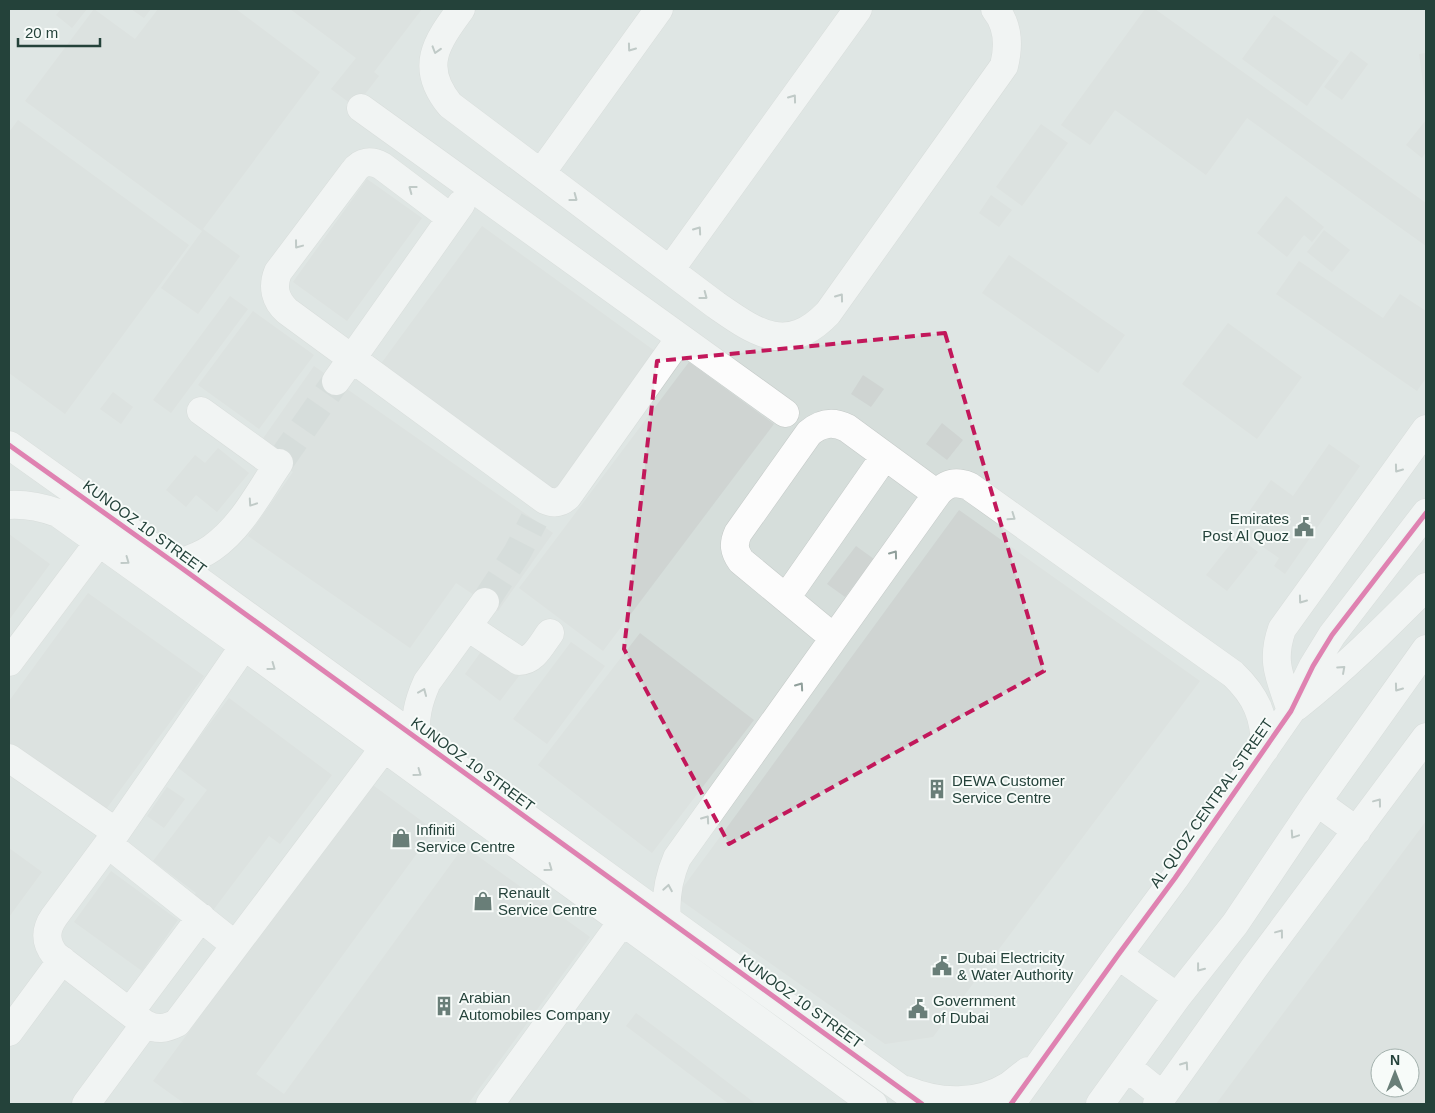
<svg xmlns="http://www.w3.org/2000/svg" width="1435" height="1113" font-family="Arial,sans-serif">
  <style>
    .built { fill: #d6dedb; fill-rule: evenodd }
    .building { fill: #cfd4d2; fill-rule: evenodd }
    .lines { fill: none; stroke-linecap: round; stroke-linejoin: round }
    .minor-tunnel { stroke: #c1cbc8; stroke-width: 28; stroke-dasharray: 28 14; stroke-linecap: butt }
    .minor-casing { stroke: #c5cac8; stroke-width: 29 }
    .minor { stroke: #fcfcfc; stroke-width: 28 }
    .cycleway-casing { stroke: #f7fbf9; stroke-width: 8 }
    .cycleway { stroke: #d6006c; stroke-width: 5 }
    .oneway { stroke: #909f9b }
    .marked { fill: none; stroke: #c2185b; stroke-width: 4; stroke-dasharray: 10 6; stroke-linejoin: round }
    .labels { text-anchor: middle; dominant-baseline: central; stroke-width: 4; stroke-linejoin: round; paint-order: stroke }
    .poi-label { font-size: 15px; fill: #24423a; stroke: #f7fbf9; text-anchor: start }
    .street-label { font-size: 15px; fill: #24423a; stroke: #f7fbf9 }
  </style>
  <rect width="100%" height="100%" fill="#e8edeb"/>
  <path class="built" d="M9,9H1426V1104H9ZM1380,1058H1410V1088H1380Z"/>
  <path class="building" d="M61,9H87L72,28L56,15Z
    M94,9L135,39L158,9H236L320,72L203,229L240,256L198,314L161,288L202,231L25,101Z
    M131,9H151L144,18Z
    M290,9H422L374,72L379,76L355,107L331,89L356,58Z
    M1145,9H1155L1426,203V246L1247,118L1206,175L1115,110L1090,145L1061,125Z
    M1274,15L1339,61L1307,106L1242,59Z
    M1351,51L1368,64L1342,100L1324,87Z
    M1426,53V97H1425L1419,54Z
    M18,120L189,245L65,414L9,373V132Z
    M1426,120V152L1422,158L1406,145Z
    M1041,124L1068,143L1022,206L996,187Z
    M367,179L422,218L347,321L293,282Z
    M991,195L1012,210L999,227L979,213Z
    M1286,196L1324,227L1312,242L1304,235L1287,257L1257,233Z
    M482,226L659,354L557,494L380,365Z
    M1324,230L1350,250L1332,272L1307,252Z
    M1009,255L1125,335L1098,373L982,293Z
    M1299,261L1383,318L1400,294L1426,311V378L1417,391L1276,294Z
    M230,296L248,309L171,413L153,400Z
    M253,311L314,355L259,429L198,385Z
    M1228,323L1302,377L1257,439L1182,384Z
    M689,362L774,424L603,651L519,588Z
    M314,366L553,533L498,611L456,583L410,648L248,536L293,472L257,447Z
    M863,375L884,389L871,407L851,394Z
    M113,392L133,407L121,424L100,409Z
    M942,423L963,440L947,460L926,444Z
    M1329,444L1360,466L1285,574L1274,566L1279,558L1237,529L1271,480L1293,496Z
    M218,448L249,473L217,512L196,495L186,507L166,490L195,455L205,463Z
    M959,510L1200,681L933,1037L885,1044L676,897Z
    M9,534L50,564L9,620Z
    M1237,536L1258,552L1227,591L1206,575Z
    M856,546L874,559L845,597L827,584Z
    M88,593L204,676L104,812L9,743V701Z
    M640,633L754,720L652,853L538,765Z
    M571,642L605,666L547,744L513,719Z
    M483,649L519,676L500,701L465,674Z
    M229,698L332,775L280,844L269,836L208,917L189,903L196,893L153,861L207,790L177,767Z
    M370,783L434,830L256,1074L284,1094L464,846L590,937L468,1104H185L153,1081Z
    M167,787L185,799L164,828L147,816Z
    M1426,821V1104H1216ZM1380,1058H1410V1088H1380Z
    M9,848L42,872L9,917Z
    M111,871L178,920L142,971L74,922Z
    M636,1013L683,1048L756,1104H729L626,1026Z"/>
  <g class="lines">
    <path class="minor-tunnel" d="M279,463L336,381
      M485,602L517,553L534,520"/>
    <defs>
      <path id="minor" d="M461,9C436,43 419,67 450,105L716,305C755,332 787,356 828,313L1004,66C1009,46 1009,26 995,9
        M361,108L785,413
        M541,173L659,9
        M451,218L382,166C371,160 361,161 354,171L278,272C272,287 275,300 287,311L545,500C554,504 561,503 568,496L680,338
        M670,270L858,9
        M336,381L461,204
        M201,411L277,466
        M9,445L176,564L922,1104
        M9,505C26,504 41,507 58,513L244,646L873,1104
        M176,564C188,560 201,556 212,548C242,527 259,492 279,463
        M786,598L885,456
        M468,627L519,661C534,661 541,645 550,633
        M834,638L741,561C734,551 733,544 738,533L809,433C821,423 833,421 847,428L937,494
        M244,646L108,844L54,917C45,930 45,942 55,955L145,1024C157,1030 165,1029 177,1023L384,748
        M9,662L99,542
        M1296,707C1343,670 1384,629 1426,587
        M1291,711C1281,679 1270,663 1282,629L1426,429
        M417,740C414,719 418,702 427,682L485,602
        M9,758L116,832
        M1317,802L1357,831
        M108,844L235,945
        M667,919C665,897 668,879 677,858L937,494C946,483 956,481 969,486L1233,674C1256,696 1265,716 1265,749
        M1118,955L1177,997
        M130,1012L201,917
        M9,1032L62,960
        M1127,1067L1163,1096
        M906,1090C940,1104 978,1105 1010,1085C1016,1080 1022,1075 1028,1071
        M86,1104L145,1024
        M490,1104L622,922
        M1011,1104L1118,955L1175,878L1291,711L1313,666L1332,635L1426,513
        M1100,1104L1177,997L1235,924L1317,802L1426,649
        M1157,1104L1254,968L1426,737"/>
    </defs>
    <use href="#minor" class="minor-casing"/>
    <use href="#minor" class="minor"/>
    <defs>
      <path id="cycleway" d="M9,445L176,564L922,1104
        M1011,1104L1118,955L1175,878L1291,711L1313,666L1332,635L1426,513"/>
    </defs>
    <use href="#cycleway" class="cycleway-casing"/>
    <use href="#cycleway" class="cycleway"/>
  </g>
  <defs><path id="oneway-chevron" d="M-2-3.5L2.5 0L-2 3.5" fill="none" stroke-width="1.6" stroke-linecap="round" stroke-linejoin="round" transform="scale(1.25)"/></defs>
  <g class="oneway">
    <use href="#oneway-chevron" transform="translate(631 48) rotate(126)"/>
    <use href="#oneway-chevron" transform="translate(436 50) rotate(107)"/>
    <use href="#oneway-chevron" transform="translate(793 98) rotate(-54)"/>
    <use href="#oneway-chevron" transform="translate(412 189) rotate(-143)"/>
    <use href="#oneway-chevron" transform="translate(574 198) rotate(37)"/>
    <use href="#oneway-chevron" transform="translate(698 230) rotate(-55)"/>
    <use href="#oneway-chevron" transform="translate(298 245) rotate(127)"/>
    <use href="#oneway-chevron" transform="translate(704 296) rotate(37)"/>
    <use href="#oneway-chevron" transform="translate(840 297) rotate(-54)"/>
    <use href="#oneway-chevron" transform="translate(1398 469) rotate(126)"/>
    <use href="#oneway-chevron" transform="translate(252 503) rotate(124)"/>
    <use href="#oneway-chevron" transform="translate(1012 517) rotate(35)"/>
    <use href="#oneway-chevron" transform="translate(894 554) rotate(-54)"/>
    <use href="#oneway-chevron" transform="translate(126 561) rotate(36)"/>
    <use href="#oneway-chevron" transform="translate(1302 600) rotate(126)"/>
    <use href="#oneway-chevron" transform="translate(272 667) rotate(36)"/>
    <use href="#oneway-chevron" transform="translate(1342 669) rotate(-42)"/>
    <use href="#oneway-chevron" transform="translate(800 686) rotate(-55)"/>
    <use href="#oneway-chevron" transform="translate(1398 688) rotate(126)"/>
    <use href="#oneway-chevron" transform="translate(423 692) rotate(-67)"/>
    <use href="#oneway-chevron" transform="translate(418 773) rotate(36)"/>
    <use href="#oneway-chevron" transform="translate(1378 802) rotate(-53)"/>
    <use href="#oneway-chevron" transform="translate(706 819) rotate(-55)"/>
    <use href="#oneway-chevron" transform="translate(1294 835) rotate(124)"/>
    <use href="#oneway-chevron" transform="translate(549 868) rotate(36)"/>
    <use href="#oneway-chevron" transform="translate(668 888) rotate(-80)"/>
    <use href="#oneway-chevron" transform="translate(1280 933) rotate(-53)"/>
    <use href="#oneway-chevron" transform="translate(1200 968) rotate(128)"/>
    <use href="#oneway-chevron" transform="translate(1185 1065) rotate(-55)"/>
  </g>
  <path d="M0 0H1435V1113H0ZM945,333L1044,671L729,844L624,649L657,361Z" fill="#e8edeb" fill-opacity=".55" fill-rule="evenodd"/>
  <path class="marked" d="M945,333L1044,671L729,844L624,649L657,361Z"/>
  <defs>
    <symbol id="civic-bare" viewBox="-9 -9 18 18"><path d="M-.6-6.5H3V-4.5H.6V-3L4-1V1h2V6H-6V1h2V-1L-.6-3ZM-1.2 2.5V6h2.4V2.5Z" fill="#697e78" stroke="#f7fbf9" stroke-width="2.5" paint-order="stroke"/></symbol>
    <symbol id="building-bare" viewBox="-9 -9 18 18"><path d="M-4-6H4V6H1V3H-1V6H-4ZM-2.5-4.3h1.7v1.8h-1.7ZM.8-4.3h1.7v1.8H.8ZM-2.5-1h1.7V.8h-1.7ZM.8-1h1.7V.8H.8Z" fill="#697e78" stroke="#f7fbf9" stroke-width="2.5" paint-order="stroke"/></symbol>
    <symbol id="shop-bare" viewBox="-9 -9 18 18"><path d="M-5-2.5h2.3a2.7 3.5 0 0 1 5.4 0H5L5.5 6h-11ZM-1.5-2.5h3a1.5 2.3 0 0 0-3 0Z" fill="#697e78" stroke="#f7fbf9" stroke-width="2.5" paint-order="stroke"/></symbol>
  </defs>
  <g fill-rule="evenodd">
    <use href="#civic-bare" x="1290" y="513" width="28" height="28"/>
    <use href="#building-bare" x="923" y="775" width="28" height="28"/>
    <use href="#shop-bare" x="387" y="824" width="28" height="28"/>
    <use href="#shop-bare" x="469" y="887" width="28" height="28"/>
    <use href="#civic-bare" x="928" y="952" width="28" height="28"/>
    <use href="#building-bare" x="430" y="992" width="28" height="28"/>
    <use href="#civic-bare" x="904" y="995" width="28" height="28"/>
  </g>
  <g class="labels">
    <g class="poi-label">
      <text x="1289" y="518" text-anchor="end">Emirates<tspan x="1289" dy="17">Post Al Quoz</tspan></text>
      <text x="952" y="780">DEWA Customer<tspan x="952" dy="17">Service Centre</tspan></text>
      <text x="416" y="829">Infiniti<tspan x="416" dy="17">Service Centre</tspan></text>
      <text x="498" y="892">Renault<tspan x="498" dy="17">Service Centre</tspan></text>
      <text x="957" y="957">Dubai Electricity<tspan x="957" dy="17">&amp; Water Authority</tspan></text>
      <text x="459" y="997">Arabian<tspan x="459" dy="17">Automobiles Company</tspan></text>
      <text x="933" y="1000">Government<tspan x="933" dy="17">of Dubai</tspan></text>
    </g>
    <g class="street-label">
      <text transform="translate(145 527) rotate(36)">KUNOOZ 10 STREET</text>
      <text transform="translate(473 764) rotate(36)">KUNOOZ 10 STREET</text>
      <text transform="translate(1211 803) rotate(-55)">AL QUOZ CENTRAL STREET</text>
      <text transform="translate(801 1001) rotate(36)">KUNOOZ 10 STREET</text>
    </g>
  </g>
  <rect width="1435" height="1113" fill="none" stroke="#24423a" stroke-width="20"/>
  <g transform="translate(1395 1073)"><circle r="24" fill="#f7fbf9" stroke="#a3b1ad"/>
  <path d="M0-4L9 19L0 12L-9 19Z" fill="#697e78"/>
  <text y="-8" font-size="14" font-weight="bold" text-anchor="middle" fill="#24423a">N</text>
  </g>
  <path d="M18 38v8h82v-8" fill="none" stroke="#24423a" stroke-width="2.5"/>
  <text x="25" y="38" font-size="15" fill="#24423a" stroke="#f7fbf9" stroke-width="4" paint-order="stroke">20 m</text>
</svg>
